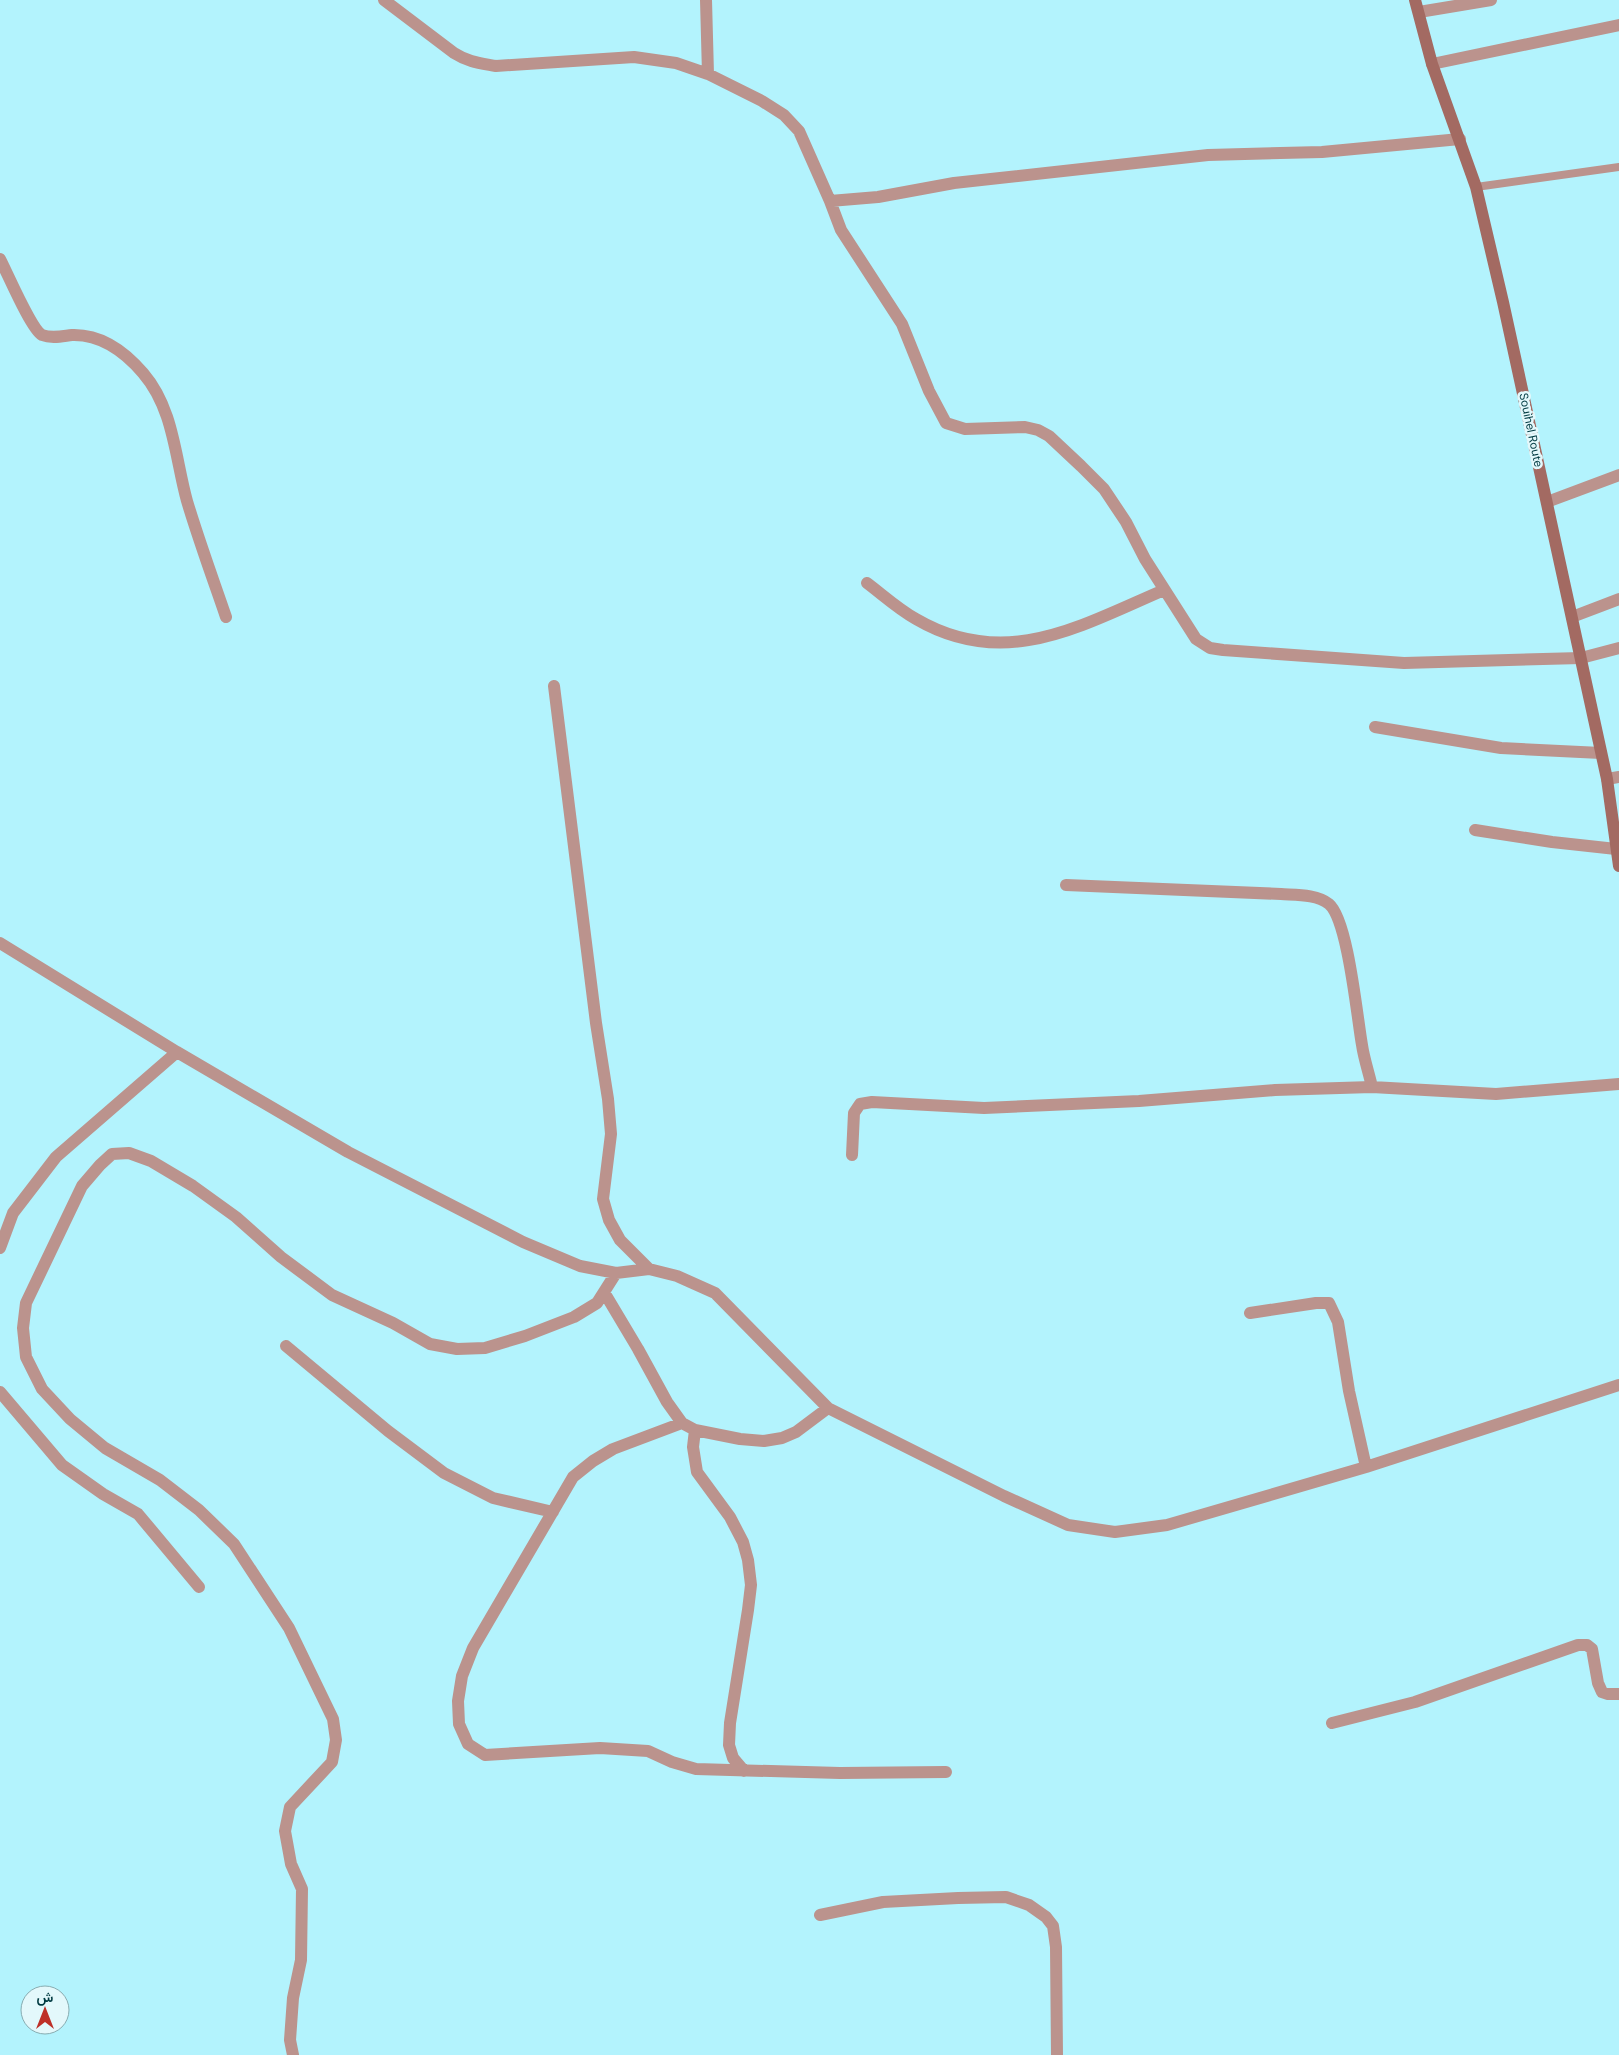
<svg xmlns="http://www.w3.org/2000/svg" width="1619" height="2055" font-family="'DM Sans',Vazirmatn,sans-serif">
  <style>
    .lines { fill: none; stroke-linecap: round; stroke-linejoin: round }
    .service { stroke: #bb938d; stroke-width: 8 }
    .minor { stroke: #bb938d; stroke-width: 12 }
    .secondary { stroke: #a36a62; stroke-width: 12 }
    .labels { text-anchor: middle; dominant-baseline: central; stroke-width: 5; stroke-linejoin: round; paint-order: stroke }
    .street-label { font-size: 12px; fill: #003a41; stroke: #e3f8fb }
  </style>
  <rect width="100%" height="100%" fill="#b3f3fd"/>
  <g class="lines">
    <path class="service" d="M1476,187L1619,167"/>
    <path class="minor" d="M384,0L454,53C468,62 480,63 496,66L634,57L676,63L708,74L762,101L784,115L799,131L830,201L878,197L954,183L1208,155L1322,152L1460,139
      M706,0L708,74
      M1419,12L1491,0
      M1432,64L1619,25
      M830,201L841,230L902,324L929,391L946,423L965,429L1025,427L1038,430L1049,436L1081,466L1104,489L1126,522L1145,559L1196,639L1210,648L1223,650L1404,663L1581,658L1619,648
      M0,259C7,272 31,329 42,335C52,339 63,336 72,335C102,334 125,352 143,373C174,409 175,458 187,501C199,541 213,579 226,617
      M1547,502L1619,475
      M867,583C883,595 898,609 916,619C1005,671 1080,626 1164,590
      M1572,617L1619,599
      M554,686L596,1023L608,1099L611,1134L603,1199L609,1220L620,1240L649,1269
      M1375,727L1501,748L1601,753
      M1607,779L1619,777
      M1475,830L1552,842L1616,849
      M1066,885L1281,894C1296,895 1317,894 1329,904C1348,920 1357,1017 1362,1045C1364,1059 1369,1073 1372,1087
      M0,943L177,1052L348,1152L523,1242L580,1266L616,1273L649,1269L677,1276L715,1293L828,1408L1004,1496L1068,1525L1115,1532L1167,1525L1366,1467L1619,1385
      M852,1155L854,1113L860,1104L872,1102L984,1108L1139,1101L1275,1090L1372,1087L1496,1094L1619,1084
      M0,1248L13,1213L56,1157L177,1052
      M604,1292L638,1349L667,1402L682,1423L695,1430L740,1439L764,1441L782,1438L796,1432L828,1408
      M1250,1313L1316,1303H1329L1338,1322L1349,1391L1366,1467
      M286,1346L388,1431L444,1473L493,1498L553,1512
      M0,1392L62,1465L103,1494L138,1514L199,1587
      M682,1423L613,1449L593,1461L573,1477L473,1648L462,1676L458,1701L459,1724L468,1744L485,1755L600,1748L648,1751L672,1762L696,1769L840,1773L946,1772
      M695,1430L693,1447L697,1472L730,1517L743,1542L748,1560L751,1585L748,1610L730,1723L729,1745L733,1758L744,1771
      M1332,1723L1415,1702L1578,1645H1587L1592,1649L1598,1683L1602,1692L1608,1694H1619
      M820,1915L883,1902L958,1898L1006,1897L1029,1905L1046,1917L1053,1926L1056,1947L1057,2055
      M293,2055L290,2040L293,1998L301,1960L302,1889L291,1864L285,1831L290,1807L332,1762L336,1740L333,1719L289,1628L234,1544L199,1510L160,1480L105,1448L70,1419L42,1389L26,1357L23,1328L26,1303L82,1186L100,1165L112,1154L129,1153L151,1161L193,1186L236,1217L281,1257L332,1295L393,1323L430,1344L457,1349L485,1348L525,1336L574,1317L597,1303L616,1273"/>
    <path class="secondary" d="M1415,0L1432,64L1476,187L1503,302L1607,779L1619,866"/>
  </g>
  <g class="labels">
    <g class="street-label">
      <text transform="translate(1531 430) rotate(78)">Souihel Route</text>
    </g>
  </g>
  <g transform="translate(45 2010)"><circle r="24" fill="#e3f8fb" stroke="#88acb1"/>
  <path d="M0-4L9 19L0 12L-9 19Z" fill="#be3028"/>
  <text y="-8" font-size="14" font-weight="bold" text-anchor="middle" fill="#003a41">ش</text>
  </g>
</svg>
